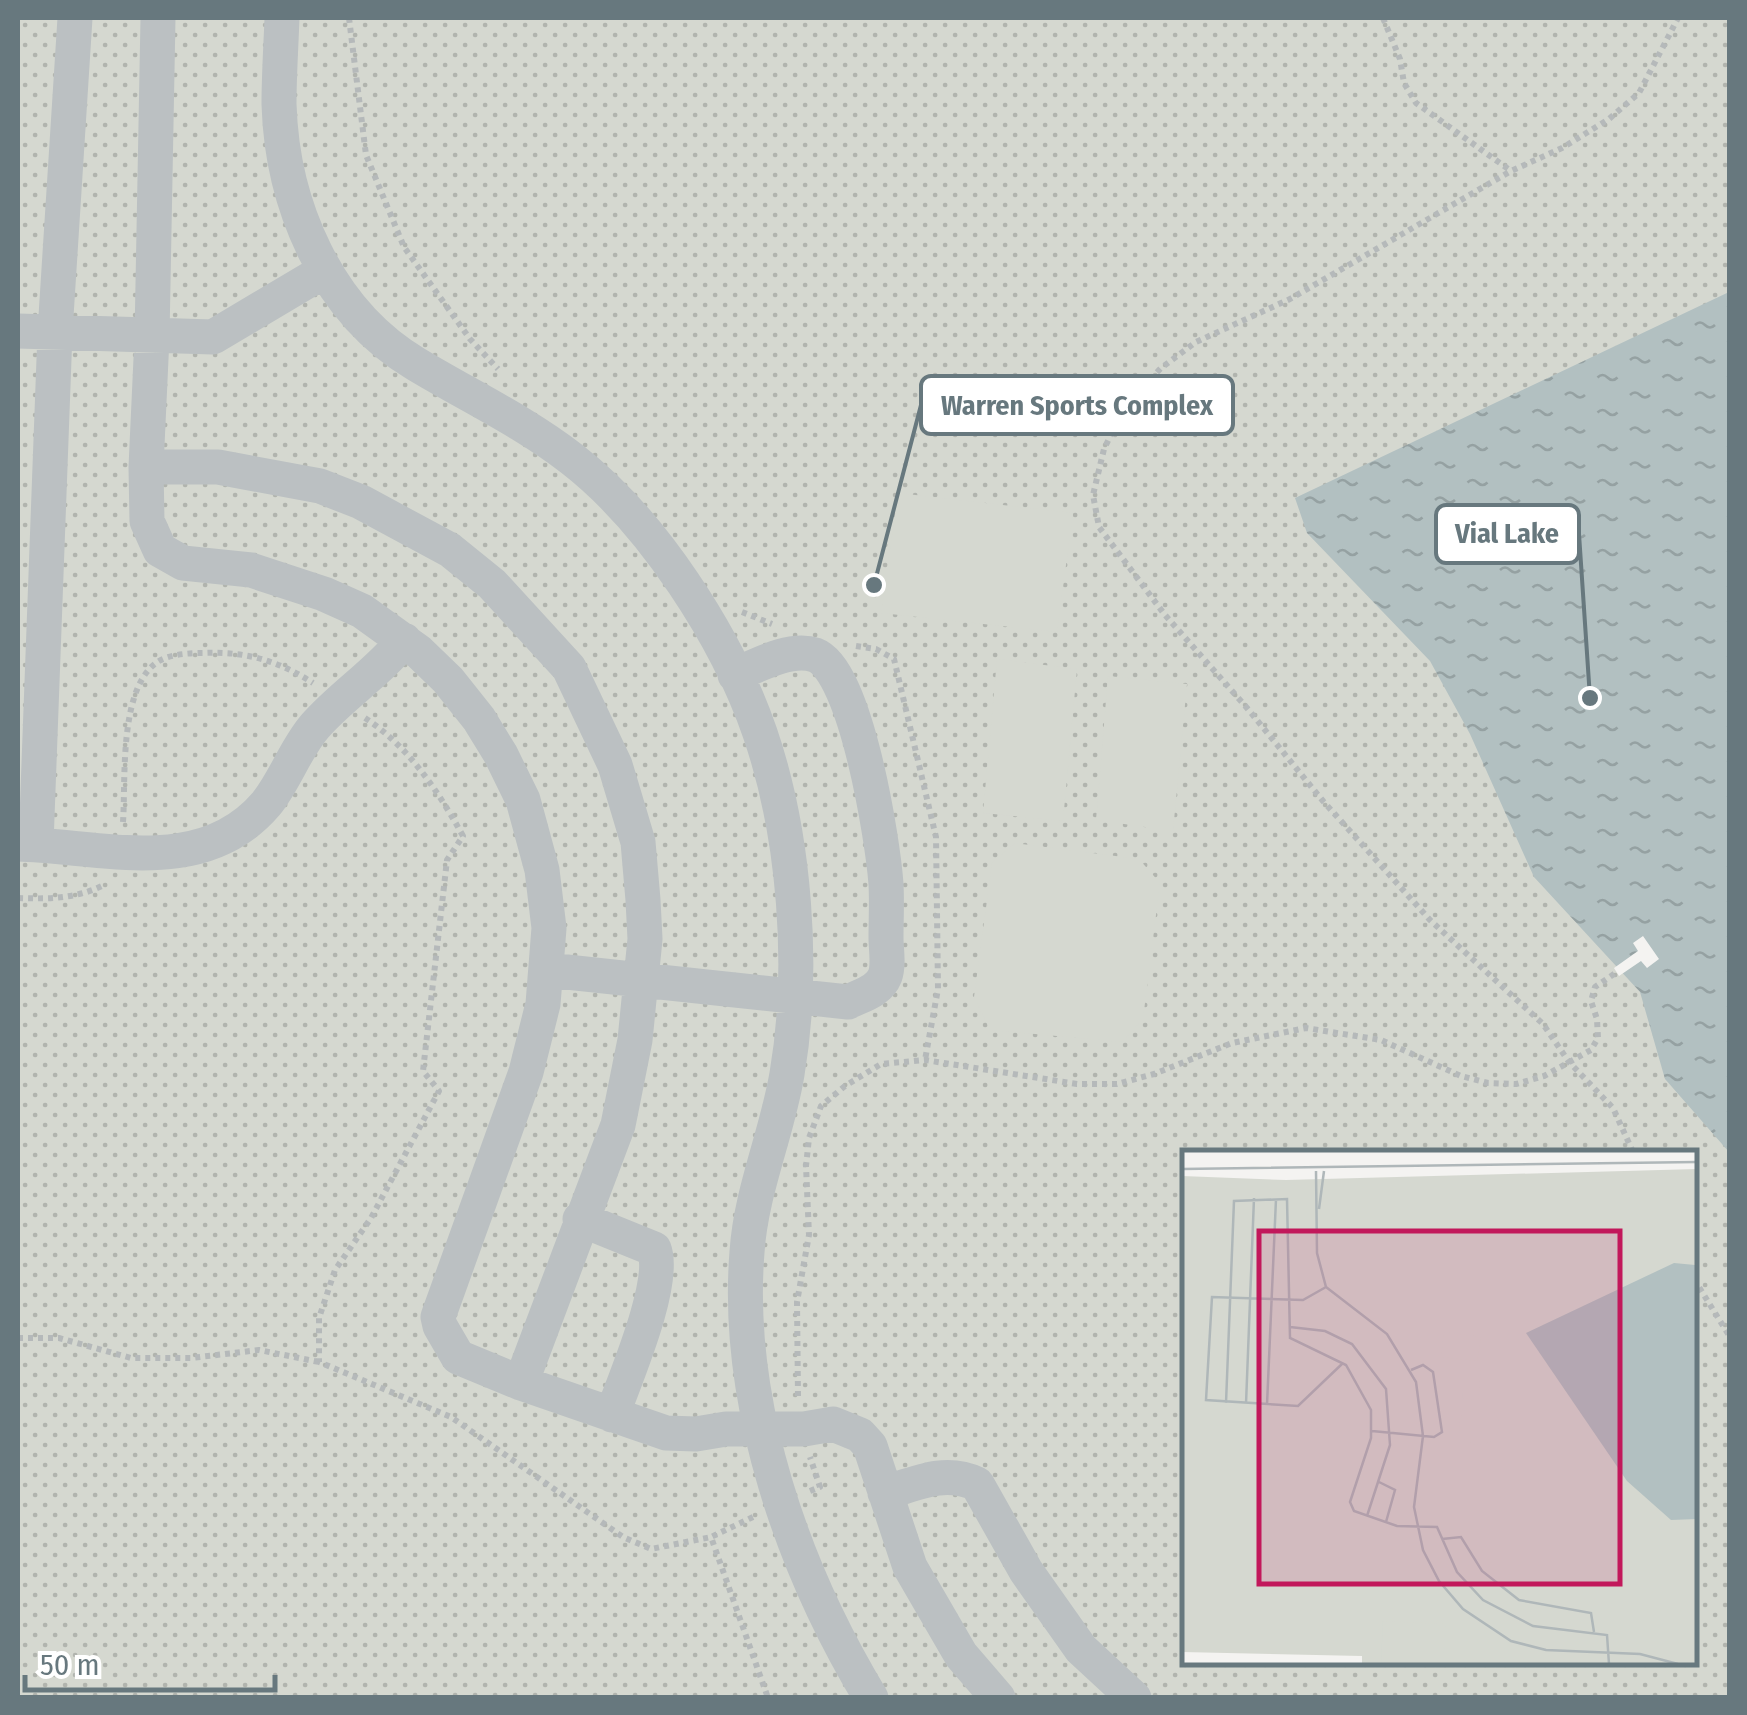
<svg xmlns="http://www.w3.org/2000/svg" width="1747" height="1715" font-family="'Fira Sans Condensed',sans-serif">
  <style>
    .park { fill: url(#park-dots); fill-rule: evenodd }
    .pitch { fill: #d5d8d0 }
    .water { fill: url(#water-ripples) }
    .pier { fill: #f4f3f1 }
    .lines { fill: none; stroke-linecap: round; stroke-linejoin: round }
    .path { stroke: #b5b9ba; stroke-width: 6; stroke-dasharray: 5 5; stroke-linecap: butt }
    .minor { stroke: #bbc0c2; stroke-width: 35 }
    .inset-road { fill: none; stroke: #afb7b9; stroke-width: 2.5 }
    .view { fill: #c2185b; fill-opacity: 0.15; stroke: #c2185b; stroke-width: 5 }
    .inset-edge { fill: none; stroke: #67787e; stroke-width: 5 }
    .leader { fill: none; stroke: #67787e; stroke-width: 4 }
    .callout-dot { fill: #67787e; stroke: #fff; stroke-width: 4 }
    .callout { fill: #fff; stroke: #67787e; stroke-width: 4 }
    .callout-label { font-size: 28px; text-anchor: middle; font-weight: bold; fill: #67787e }
  </style>
  <defs>
    <pattern id="park-dots" width="8" height="8" patternUnits="userSpaceOnUse" patternTransform="scale(2.5)"><rect width="8" height="8" fill="#d5d8d0"/><path d="M2 2h.1M6 6h.1" fill="none" stroke="#b1b4ae" stroke-width="1.8" stroke-linecap="round"/></pattern>
    <pattern id="water-ripples" width="26" height="14" patternUnits="userSpaceOnUse" patternTransform="scale(2.5)"><rect width="26" height="14" fill="#b2c0c1"/><path d="M2 4q2-2 4 0t4 0M15 11q2-2 4 0t4 0" fill="none" stroke="#95a1a2"/></pattern>
  </defs>
  <rect width="100%" height="100%" fill="#f4f3f1"/>
  <path class="park" d="M18,18H1729V1697H18ZM1184,1152H1694V1662H1184Z"/>
  <path class="pitch" d="M898,493L1073,513L1057,632L881,613Z
    M997,659L1077,669L1063,821L983,813Z
    M1108,676L1187,684L1173,831L1096,820Z
    M1015,843L1139,859L1160,883L1143,1019L1122,1042L990,1030L974,997L992,863Z"/>
  <path class="water" d="M1729,292V1152L1665,1079L1640,992L1534,877L1470,734L1430,661L1307,533L1295,498Z"/>
  <path class="pier" d="M1643,936L1659,959L1647,968L1641,961L1619,976L1614,968L1638,951L1633,943Z"/>
  <g class="lines">
    <path class="path" d="M349,18L366,155L404,247L470,339L498,369
      M1383,18L1400,59L1404,83L1416,103L1511,171
      M742,612L772,624
      M856,646L876,649L894,659L936,837L938,989L925,1060
      M365,718C409,747 438,791 463,836L447,860L423,1071L439,1091L371,1218L335,1270L319,1318V1362L451,1417L623,1537L651,1549L711,1537
      M123,822C126,781 118,686 159,661C171,654 190,653 204,653C245,651 279,661 313,683
      M18,898C48,899 76,899 104,885
      M1633,1152L1613,1108L1569,1062L1543,1024L1430,920L1323,801L1247,708L1165,615L1099,527L1093,495L1104,449L1126,404L1161,368L1196,342L1290,299L1511,171L1562,148L1609,119L1639,93L1678,18
      M1694,1279L1730,1337
      M18,1338H59L131,1358H191L259,1350L319,1362
      M798,1396L797,1302L809,1235L806,1166L809,1138L821,1106L845,1086L881,1064L925,1060L1077,1084H1117L1154,1074L1232,1043L1306,1028L1381,1040L1461,1076L1488,1083L1516,1084L1544,1076L1591,1050L1598,1038L1597,1019L1591,1001L1595,987L1617,972
      M810,1491L820,1487L810,1457
      M753,1517L711,1537L768,1698"/>
    <path class="minor" d="M158,18L152,337L146,467L147,521L160,550L183,563L251,570L324,594L362,611L419,652L448,680L479,719L501,755L523,800L542,870L549,928L543,1004L526,1072L438,1317L440,1326L458,1357L521,1383L666,1433L696,1434L726,1429H804L833,1424L860,1435L870,1446L910,1567L961,1655L998,1698
      M282,18C281,46 279,75 279,104C282,205 327,311 416,364C469,396 523,421 572,459C652,521 727,637 760,733C795,835 805,968 787,1074C777,1134 751,1191 747,1252C735,1404 793,1569 871,1698
      M18,331L213,337L324,271
      M146,467H218L320,486L361,502L450,550L492,584L569,668L615,765L638,842L643,900L645,939L635,1040L618,1125L521,1383
      M18,844C101,846 202,879 266,804C285,781 295,749 315,726C342,695 378,673 404,640
      M36,844L55,332L75,18
      M548,970L848,1002C862,995 879,991 885,976C889,965 886,949 886,938C886,920 887,902 886,884C883,841 856,670 815,655C790,647 758,665 735,675
      M580,1219L654,1249C667,1282 625,1379 612,1415
      M885,1493C917,1483 945,1469 977,1484L1026,1571L1081,1649L1134,1698"/>
  </g>
  <g transform="translate(1182 1150)">
    <rect width="515" height="515" fill="#f4f3f1"/>
    <path d="M515,19V514H180V506L0,502V26L104,30Z" fill="#d5d8d0"/>
    <path d="M262,182L299,187L295,211L259,207ZM283,216L299,219L296,250L280,248ZM277 275a20 20 0 1 1 40 0a20 20 0 1 1-40 0ZM201,471L264,474L261,514H199Z" fill="#d5d8d0"/>
    <path d="M492,113L513,115L515,121V369L489,370L445,331L344,183Z" fill="#b2c0c1"/>
    <path class="inset-road" d="M0,19L515,12M134,21L135,103L144,137L205,184L234,232L241,286L232,357L241,400L257,431L281,459L329,491L364,500L458,504L496,514M137,59L142,21M144,137L121,150L30,147L24,250L116,256L161,213M108,177L143,181L170,194L204,239L208,295L185,366M44,253L52,51L105,49L108,188L164,215L189,260V288L168,352L172,361L215,376L255,377L275,422L301,450L351,476L425,485L427,514M64,254L72,48M85,255L94,49M190,281L252,287L260,282L251,222L241,215L229,220M197,332L213,340L204,372M260,389L279,387L300,421L337,450L409,463L412,482"/>
    <path class="view" d="M77,81H438V434H77Z"/>
    <rect width="515" height="515" class="inset-edge"/>
  </g>
  <path class="leader" d="M874 585L921 405M1590 698L1579 534"/>
  <g class="callout-dot">
    <circle cx="874" cy="585" r="10"/>
    <circle cx="1590" cy="698" r="10"/>
  </g>
  <g class="callout">
    <rect x="921" y="376" width="312" height="58" rx="10"/>
    <rect x="1436" y="505" width="143" height="58" rx="10"/>
  </g>
  <g class="callout-label">
    <text x="1077" y="415">Warren Sports Complex</text>
    <text x="1507" y="543">Vial Lake</text>
  </g>
  <rect width="1747" height="1715" fill="none" stroke="#67787e" stroke-width="40"/>
  <path d="M25 1675v15h250v-15" fill="none" stroke="#67787e" stroke-width="5"/>
  <text x="40" y="1675" font-size="30" fill="#67787e" stroke="#ffffff" stroke-width="8" paint-order="stroke">50 m</text>
</svg>
